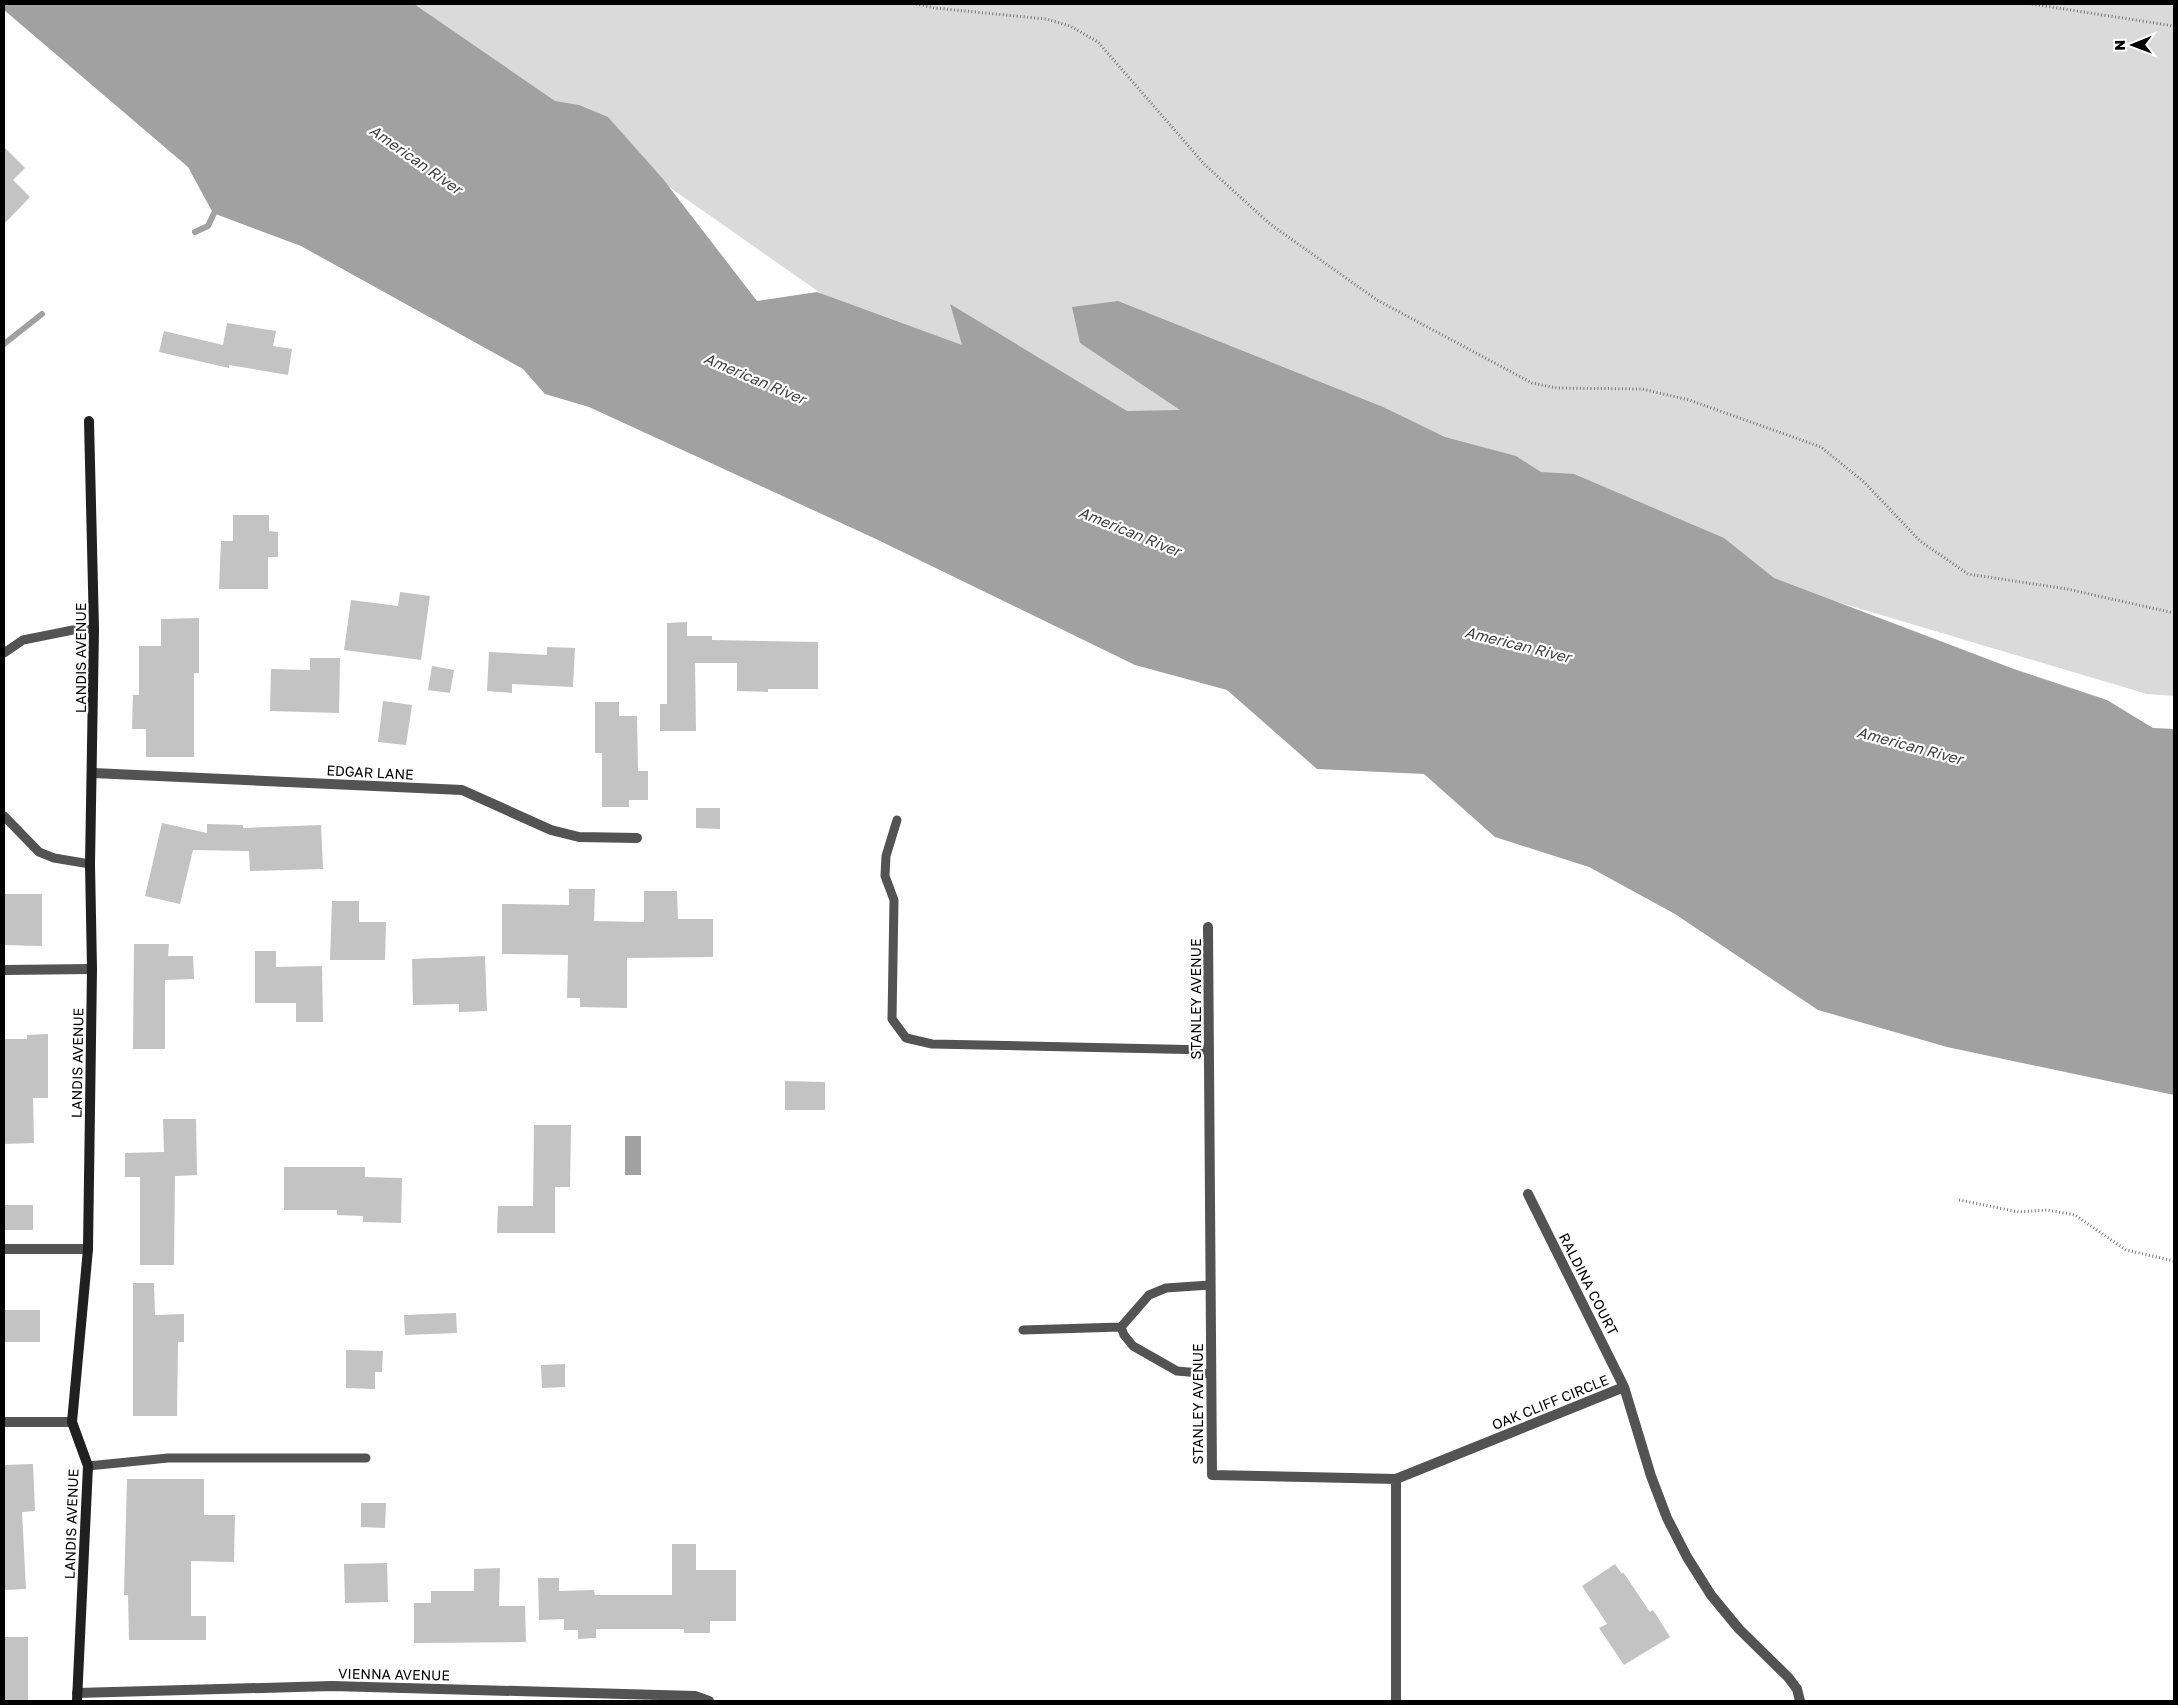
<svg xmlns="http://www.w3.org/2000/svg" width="2178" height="1705" font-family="'Golos Text',sans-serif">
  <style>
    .green { fill: #dadada }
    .water { fill: #a1a1a1 }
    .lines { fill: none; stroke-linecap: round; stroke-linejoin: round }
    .stream { stroke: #a1a1a1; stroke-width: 6 }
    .building { fill: #c3c3c3 }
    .path { stroke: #757575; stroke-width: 3; stroke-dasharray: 1 2.5; stroke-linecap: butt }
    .lane { stroke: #535353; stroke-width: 9 }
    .street { stroke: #535353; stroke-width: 10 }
    .secondary { stroke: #202020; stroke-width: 10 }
    .labels { text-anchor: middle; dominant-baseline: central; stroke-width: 4.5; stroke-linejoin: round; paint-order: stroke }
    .street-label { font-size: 14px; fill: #000; stroke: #fff }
    .water-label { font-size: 15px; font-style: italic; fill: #424242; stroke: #fff }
  </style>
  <rect width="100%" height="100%" fill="#fff"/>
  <path class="green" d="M408,4H2174V696L2147,694L1683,556L1262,482L876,332Z"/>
  <path class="water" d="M4,4H414L555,101L579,105L608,117L663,179L757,301L817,292L962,345L950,304L1127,411L1180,410L1080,343L1072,307L1118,301L1383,407L1445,437L1516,456L1541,472L1574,474L1724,538L1774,578L2014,669L2107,700L2153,728L2174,729V1095L1947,1047L1818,1010L1675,914L1589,867L1495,837L1424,774L1317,769L1227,690L1135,665L876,539L589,407L545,394L523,369L301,246L213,213L188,167L4,10Z
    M625,1136H641V1175H625Z"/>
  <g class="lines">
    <path class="stream" d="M195,232L208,226L217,207
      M4,344L42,314"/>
  </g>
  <path class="building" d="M4,147L25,168L13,180L30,197L4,224Z
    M227,323L276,331L273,346L292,349L288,375L229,365V368L159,352L164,331L223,345Z
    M233,515H269V531L278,532V557H268V589H219L221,541H233Z
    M400,592L430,596L421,660L344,650L351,600L398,606Z
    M199,618V673H194V757H146V729H132L133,695H139V646H161V619Z
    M687,622V636H712V640L818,642V689H768V692L737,691V663H695L696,731H660V704H667V623Z
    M547,647L575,648L573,687L512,684V693L487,691L489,652L547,655Z
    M310,658H340L339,713L270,711L271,669L310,670Z
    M432,666L454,670L450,693L428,690Z
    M383,701L412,705L406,745L378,742Z
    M595,702H619V716H637L638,771H648V800H629V807H602V753H595Z
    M696,808H720V829L696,828Z
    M162,823L207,833V824L243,825V828L321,825L323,869L250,871L249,851L193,850L180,904L145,896Z
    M569,889H595L594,921L644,922V891H677L678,919H713V957L627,958V1008L580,1007V998H567L568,955L502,954V904L569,905Z
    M4,894H42V946L4,945Z
    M332,901H359V922H386L385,960H330Z
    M134,944H169L168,956H193L194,979L165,980V1049H133Z
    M255,951H276V967L322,966L323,1022H296V1003H255Z
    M485,956L487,1011L459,1012V1004L413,1005L412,959Z
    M48,1034V1098H33L34,1143L4,1144V1039H27V1035Z
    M785,1081L825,1082V1110H785Z
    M163,1119H196L197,1175L175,1176L174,1265H140V1177H125V1153L164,1152Z
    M534,1125H571L570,1187H555V1233H497L498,1206H533Z
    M284,1167H365V1177L402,1178L401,1223L363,1222V1216L337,1215V1210H284Z
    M4,1205H33V1230H4Z
    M133,1283H154L155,1315L184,1314V1342H178L177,1416H133Z
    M4,1310H40V1342H4Z
    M456,1313L457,1333L405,1335L404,1315Z
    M346,1350L383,1351L382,1372H375V1389L346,1388Z
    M565,1364V1387L542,1388L541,1365Z
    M33,1464L35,1511L22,1512L26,1589L4,1590V1465Z
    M127,1479H204V1515H235L234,1562L191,1561V1616H206V1640H129L128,1595H124Z
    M361,1503H386L385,1528L361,1527Z
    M672,1544H696V1570H736V1621H710V1633H684V1629H596V1638L578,1639V1630H564V1619L539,1620L538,1578H559V1591L594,1590L595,1595H672Z
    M387,1563L388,1602L345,1603L344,1564Z
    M1615,1564L1622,1574L1623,1572L1650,1612L1653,1610L1670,1637L1624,1665L1599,1628L1607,1624L1582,1586Z
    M500,1568L499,1606H525L526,1642L414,1643V1603H431V1591H474V1569Z
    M4,1637H28V1701H4Z"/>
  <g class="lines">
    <path class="path" d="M916,4L935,8L1046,19L1070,26L1098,42L1205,165L1270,224L1377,300L1532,383L1557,388L1642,389L1689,400L1821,447L1864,482L1920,541L1968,574L2067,589L2174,613
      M2032,4L2174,26
      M1959,1200L2019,1212L2047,1210L2075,1215L2126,1250L2174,1261"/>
    <path class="lane" d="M4,653L23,640L73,630L94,629
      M4,816L39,852L54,858L90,864
      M897,820L886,856L885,876L894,900L892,1019L906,1038L932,1044L1209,1050
      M1210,1285L1166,1288L1149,1295L1121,1327L1124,1335L1133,1346L1177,1371L1211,1374
      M1023,1330L1121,1327
      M88,1466L168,1458H366"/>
    <path class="street" d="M93,773L462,790L551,830L579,837L637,838
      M1208,927L1212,1475L1396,1479L1624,1387
      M4,970L92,969
      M1528,1194L1624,1387L1651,1476L1667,1518L1687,1557L1711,1595L1739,1629L1788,1677L1797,1689L1800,1701
      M4,1249H88
      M4,1422H72
      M1396,1479V1701
      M77,1693L332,1686L695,1696L709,1701"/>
    <path class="secondary" d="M77,1701L88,1466L72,1422L88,1249L92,969L90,864L94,629L89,421"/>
  </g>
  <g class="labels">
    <g class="street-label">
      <text transform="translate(80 658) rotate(-90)">LANDIS AVENUE</text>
      <text transform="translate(370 772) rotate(3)">EDGAR LANE</text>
      <text transform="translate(1195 999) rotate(-90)">STANLEY AVENUE</text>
      <text transform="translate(77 1063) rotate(-89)">LANDIS AVENUE</text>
      <text transform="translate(1589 1284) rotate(63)">RALDINA COURT</text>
      <text transform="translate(1550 1402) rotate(-22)">OAK CLIFF CIRCLE</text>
      <text transform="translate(1197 1404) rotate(-90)">STANLEY AVENUE</text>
      <text transform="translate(71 1524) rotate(-88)">LANDIS AVENUE</text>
      <text transform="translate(394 1674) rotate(1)">VIENNA AVENUE</text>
    </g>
    <g class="water-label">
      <text transform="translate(416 159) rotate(35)">American River</text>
      <text transform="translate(755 378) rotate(23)">American River</text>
      <text transform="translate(1130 531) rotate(22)">American River</text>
      <text transform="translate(1518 644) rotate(14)">American River</text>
      <text transform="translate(1910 745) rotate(15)">American River</text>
    </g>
  </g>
  <rect width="2178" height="1705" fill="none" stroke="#000000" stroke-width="10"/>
  <g transform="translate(2133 45) rotate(269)" stroke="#ffffff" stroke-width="4" paint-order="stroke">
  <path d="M0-4L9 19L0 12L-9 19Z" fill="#000000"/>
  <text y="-8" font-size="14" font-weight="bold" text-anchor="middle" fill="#000000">N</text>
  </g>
</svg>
